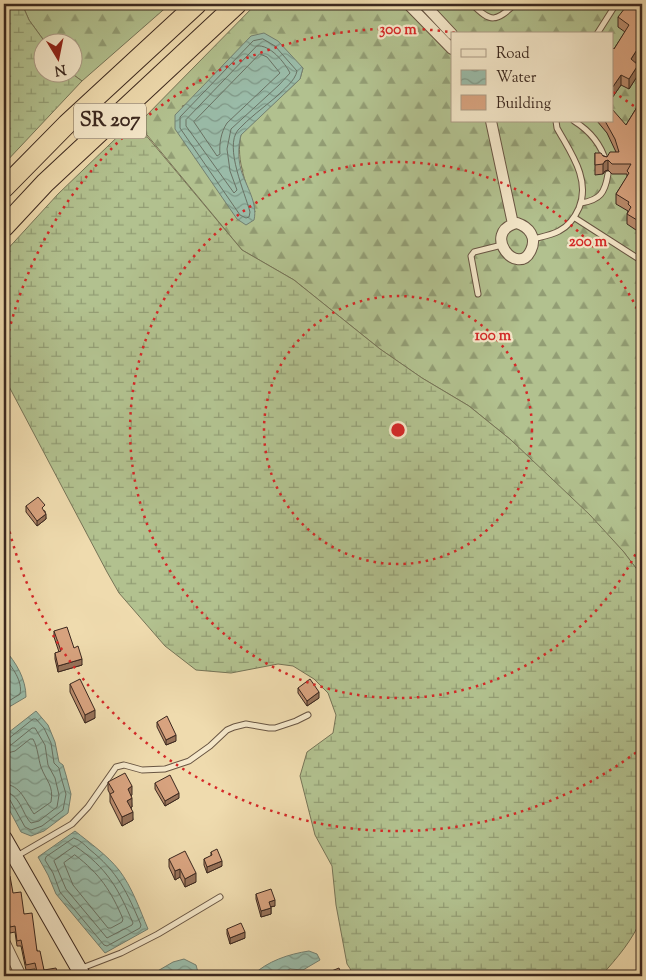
<svg xmlns="http://www.w3.org/2000/svg" width="646" height="980" font-family="'Sorts Mill Goudy',serif">
  <style>
    .forest { fill: url(#forest-firs); stroke: #767457; fill-rule: evenodd }
    .wetland { fill: url(#wetland-marsh); stroke: #767457 }
    .water { fill: url(#water-waves); stroke: #748071 }
    .lines { fill: none; stroke-linecap: round; stroke-linejoin: round }
    .shore { stroke: #6a7264; stroke-width: 1 }
    .lane-casing { stroke: #685543; stroke-width: 7 }
    .street-casing { stroke: #685543; stroke-width: 12 }
    .secondary-casing { stroke: #3b281f; stroke-width: 17 }
    .highway-casing { stroke: #3b281f; stroke-width: 21 }
    .lane { stroke: #f5e8ca; stroke-width: 5 }
    .street { stroke: #f5e8ca; stroke-width: 10 }
    .secondary { stroke: #f5e8ca; stroke-width: 15 }
    .highway { stroke: #efdbae; stroke-width: 19 }
    .wall { fill: #ba8c6d; stroke: #3b281f }
    .shaded-wall { fill: #977259; stroke: #3b281f }
    .building { fill: #d8a37f; stroke: #3b281f }
    .ring { fill: none; stroke: #d62828; stroke-width: 2.5; stroke-dasharray: 2.5 5 }
    .labels { text-anchor: middle; dominant-baseline: central; stroke-width: 4.5; stroke-linejoin: round; paint-order: stroke }
    .shield { fill: #f5e8ca; stroke: #736252; stroke-width: 1 }
    .shield-label { font-size: 20px; font-weight: bold; fill: #3b281f }
    .centre { fill: #d62828; stroke: #f5e8ca; stroke-width: 2.5 }
    .ring-label { font-size: 15px; text-anchor: middle; font-weight: bold; fill: #d62828; stroke: #f5e8ca; stroke-width: 4.5; stroke-linejoin: round; paint-order: stroke }
  </style>
  <defs>
    <pattern id="forest-firs" width="22" height="20" patternUnits="userSpaceOnUse" patternTransform="scale(1.25)"><rect width="22" height="20" fill="#b2c18f"/><path d="M5 1l3.5 6h-7zM16 11l3.5 6h-7z" fill="#929d74"/></pattern>
    <pattern id="wetland-marsh" width="20" height="14" patternUnits="userSpaceOnUse" patternTransform="scale(1.25)"><rect width="20" height="14" fill="#b2c18f"/><path d="M1 5h8M5 5V1M11 12h8M15 12V8" fill="none" stroke="#929d74"/></pattern>
    <pattern id="water-waves" width="16" height="10" patternUnits="userSpaceOnUse" patternTransform="scale(1.25)"><rect width="16" height="10" fill="#9abba8"/><path d="M0 5q4-4 8 0t8 0" fill="none" stroke="#7f9888"/></pattern>
  </defs>
  <rect width="100%" height="100%" fill="#efdbae"/>
  <filter id="stains"><feTurbulence type="fractalNoise" baseFrequency=".004" numOctaves="4"/><feColorMatrix values="0 0 0 0 .2 0 0 0 0 .09 0 0 0 0 .02 0 0 0 .5 -.17"/></filter>
  <radialGradient id="worn" r=".72"><stop offset=".6" stop-color="#630" stop-opacity="0"/><stop offset="1" stop-color="#630" stop-opacity=".3"/></radialGradient>
  <path class="forest" d="M22,4H170L82,81L71,73L72,72V42H45L29,20Z
    M256,4H642V576L623,551L511,440L469,406L422,378L380,349L294,280L242,250L138,124ZM452,34H612V121H452ZM303,68L300,79L241,134C235,162 248,186 255,212L182,106Z"/>
  <path class="wetland" d="M4,4H22L29,20L45,42H42V72L71,73L82,81L4,164Z
    M134,121L242,250L294,280L380,349L422,378L469,406L511,440L590,515L623,551L642,576V917C633,940 617,958 601,976H355L347,964L336,905L332,866L315,835L300,776L307,752L333,733L336,715L328,693L314,679L293,666L278,664L231,673L196,670L165,646L119,593L107,572L4,377V253L58,194Z"/>
  <path class="water" d="M264,33L278,41L303,68L300,79L241,135C238,146 238,158 241,170C246,186 258,203 254,220L246,225L237,219L175,129V115L251,36Z
    M4,649C16,662 26,679 26,697L4,710Z
    M36,711L48,725L55,742L59,762L63,765L66,775L71,794L68,813L44,831L31,836L21,832L4,800V736Z
    M75,831C90,843 107,855 119,870C132,887 140,910 148,929L105,953L56,894L48,875L38,857Z
    M309,951L317,954L320,960L303,970L290,969L277,976H252C267,961 289,954 309,951Z
    M184,959L196,965L199,976H149L173,962Z"/>
  <g class="lines">
    <path class="shore" d="M263,39L275,46L297,71C295,81 284,89 276,97C263,108 249,118 238,130C224,147 245,193 250,212L249,217L246,218L240,215L180,128V117L253,41Z
      M257,46C270,44 285,63 290,73L279,85L231,129L227,149L230,171L237,190L234,193L186,126V120Z
      M260,54L267,57L280,73L227,123C221,132 219,144 220,154L217,156L194,122Z
      M4,657C12,667 23,681 20,694L4,704
      M4,740L8,739L33,719H36L44,728L51,743L54,763L59,768L61,777L66,794L63,810L42,826L31,830L25,827L10,800L4,798
      M4,746L11,745L32,728H35L45,745L48,765L55,778L59,795L57,807L39,821L31,823C22,814 20,793 4,792
      M4,754L15,751L30,739H33C38,748 38,758 41,767C46,781 54,785 51,802L34,814C25,801 21,785 4,784
      M74,838C80,840 85,845 89,849C118,872 127,892 141,925L140,928L107,946L104,945L60,892L53,873L45,860L46,857Z
      M75,846C107,868 118,888 133,923L132,925L107,938L66,889L54,861Z
      M75,855C100,874 111,891 123,919L122,922L111,928H108L73,885L64,863Z"/>
    <defs>
      <path id="lane" d="M472,4C491,23 496,22 515,4
        M597,34L616,4
        M574,121C590,131 601,144 606,162
        M581,203C600,200 605,193 608,174
        M575,218L642,261
        M533,239C541,237 552,235 559,231C569,226 575,217 579,208C591,179 570,152 557,128L556,121
        M478,294L471,256L474,252L502,245
        M17,856L72,824L88,807L116,767L124,765L142,770L165,769L189,761L210,746L227,730L234,727L246,724L269,728H275L296,721L308,715
        M82,968L121,953L158,934L220,897"/>
      <path id="street" d="M408,4L452,49
        M424,4L452,34
        M491,121L513,224
        M517,223C529,227 537,237 531,250C518,279 480,232 517,223Z
        M4,941L21,976"/>
      <path id="secondary" d="M4,838L83,976"/>
      <path id="highway" d="M4,188L67,124L197,4
        M4,227L45,183L237,4"/>
    </defs>
    <use href="#lane" class="lane-casing"/>
    <use href="#street" class="street-casing"/>
    <use href="#secondary" class="secondary-casing"/>
    <use href="#highway" class="highway-casing"/>
    <use href="#lane" class="lane"/>
    <use href="#street" class="street"/>
    <use href="#secondary" class="secondary"/>
    <use href="#highway" class="highway"/>
  </g>
  <path class="wall" d="M642,8V53L635,63L638,75L629,89L621,85L612,98V47L614,49L625,32L618,27V17Z
    M642,84V99L640,97V87Z
    M642,99V234L627,224V214L628,211L616,204V194L627,177V174H612L608,170L605,171L603,174L595,175V153L607,157L616,152L607,133L597,121H612L626,125Z
    M26,506L45,511L46,519L37,526L26,512Z
    M54,631L74,648L82,665L58,672L55,659V653L59,652L54,637Z
    M70,684L95,718L85,723L70,692Z
    M298,688L319,698L307,706L298,693Z
    M157,722L176,741L166,745L157,727Z
    M108,782L132,795L131,796L132,807H131L133,820L122,826L110,802V794L108,790Z
    M155,783L179,798L165,806L155,789Z
    M211,852L222,866L207,873L204,865V859L211,856Z
    M169,859L196,882L185,887L180,877L175,880L169,867Z
    M4,877L24,914L44,970L58,976H36L35,969L26,970L21,946H17L15,932L10,933L7,915H4Z
    M256,894L275,906L271,907V914L261,917L256,899Z
    M227,929L245,938L230,944L227,934Z"/>
  <path class="shaded-wall" d="M642,42V53L631,69V59Z
    M638,65V75L629,89V79Z
    M621,75V85L612,98V88Z
    M608,160V170L605,171L603,174V164L605,161Z
    M46,514V519L37,526V521Z
    M82,659V665L58,672V666Z
    M319,692V698L307,706V701Z
    M95,710V718L85,723V715Z
    M176,735V741L166,745V740Z
    M132,786V795L128,797V789Z
    M179,793V798L165,806V801Z
    M132,798V807L127,809V801Z
    M133,812V820L122,826V817Z
    M222,861V866L207,873V867Z
    M180,869V877L175,880V871Z
    M196,873V882L185,887V879Z
    M275,900V906L269,907V902Z
    M271,908V914L261,917V911Z
    M245,932V938L230,944V938Z"/>
  <path class="building" d="M628,4H635L642,8V43V42L631,59L638,65L629,79L621,75L612,88V47L614,49L629,25L618,17Z
    M642,99V223L627,214L631,207L628,204L629,202L616,194L629,173L627,171L631,164H612L608,160L605,161L603,164L595,165V153H601L603,156L607,157L610,152H619L615,139L605,121H612V109L626,125Z
    M38,497L45,505L42,508L46,514L37,521L26,506Z
    M67,627L74,648L78,646L82,659L58,666L55,653L61,651L54,631Z
    M80,679L95,710L85,715L70,684Z
    M310,679L319,692L307,701L298,688Z
    M167,716L176,735L166,740L157,722Z
    M125,773L132,786L128,789L132,798L127,801L133,812L122,817L110,794L114,792L108,782Z
    M170,775L179,793L165,801L155,783Z
    M217,849L222,861L207,867L204,859L212,855L211,852Z
    M185,851L196,873L185,879L180,869L175,871L169,859Z
    M10,876L13,893L21,892L24,914L32,913L37,951H40L44,970L56,968L58,975L53,976H38L35,963L26,965L21,940L17,941L15,926L10,927L7,909L4,910V877Z
    M271,889L275,900L269,902L271,908L261,911L256,894Z
    M241,923L245,932L230,938L227,929Z
    M339,968L342,976H319Z"/>
  <g class="ring">
    <circle cx="398" cy="430" r="134"/>
    <path d="M642 541A268 268 0 1 1 642 319"/>
    <path d="M642 748A401 401 0 0 1 4 507M4 353A401 401 0 0 1 457 33M613 92A401 401 0 0 1 642 112"/>
  </g>
  <g class="labels">
    <rect class="shield" x="74" y="103.5" width="72" height="35" rx="4"/>
    <g class="shield-label">
      <text x="110" y="121">SR 207</text>
    </g>
  </g>
  <circle cx="398" cy="430" r="8" class="centre"/>
  <g class="ring-label">
    <text x="398" y="34">300 m</text>
    <text x="588" y="246">200 m</text>
    <text x="493" y="340">100 m</text>
  </g>
  <rect width="646" height="980" fill="none" stroke="#efdbae" stroke-width="20"/>
  <rect x="5" y="5" width="636" height="970" fill="none" stroke="#3b281f" stroke-width="2.5"/>
  <rect x="10" y="10" width="626" height="960" fill="none" stroke="#3b281f"/>
  <rect x="451" y="32" width="162" height="90" fill="#f5e8ca" stroke="#ab9b86"/>
  <rect x="461" y="49" width="25" height="8" fill="#f5e8ca" stroke="#ab9b86"/>
  <text x="496" y="58" font-size="15" fill="#3b281f">Road</text>
  <rect x="461" y="70" width="25" height="15" fill="url(#water-waves)" stroke="#ab9b86"/>
  <text x="496" y="82" font-size="15" fill="#3b281f">Water</text>
  <rect x="461" y="95" width="25" height="15" fill="#d8a37f" stroke="#ab9b86"/>
  <text x="496" y="108" font-size="15" fill="#3b281f">Building</text>
  <g transform="translate(58 58) rotate(170)"><circle r="24" fill="#f5e8ca" stroke="#ab9b86"/>
  <path d="M0-4L9 19L0 12L-9 19Z" fill="#8f2418"/>
  <text y="-8" font-size="14" font-weight="bold" text-anchor="middle" fill="#3b281f">N</text>
  </g>
  <rect width="100%" height="100%" filter="url(#stains)"/>
  <rect width="100%" height="100%" fill="url(#worn)"/>
</svg>
